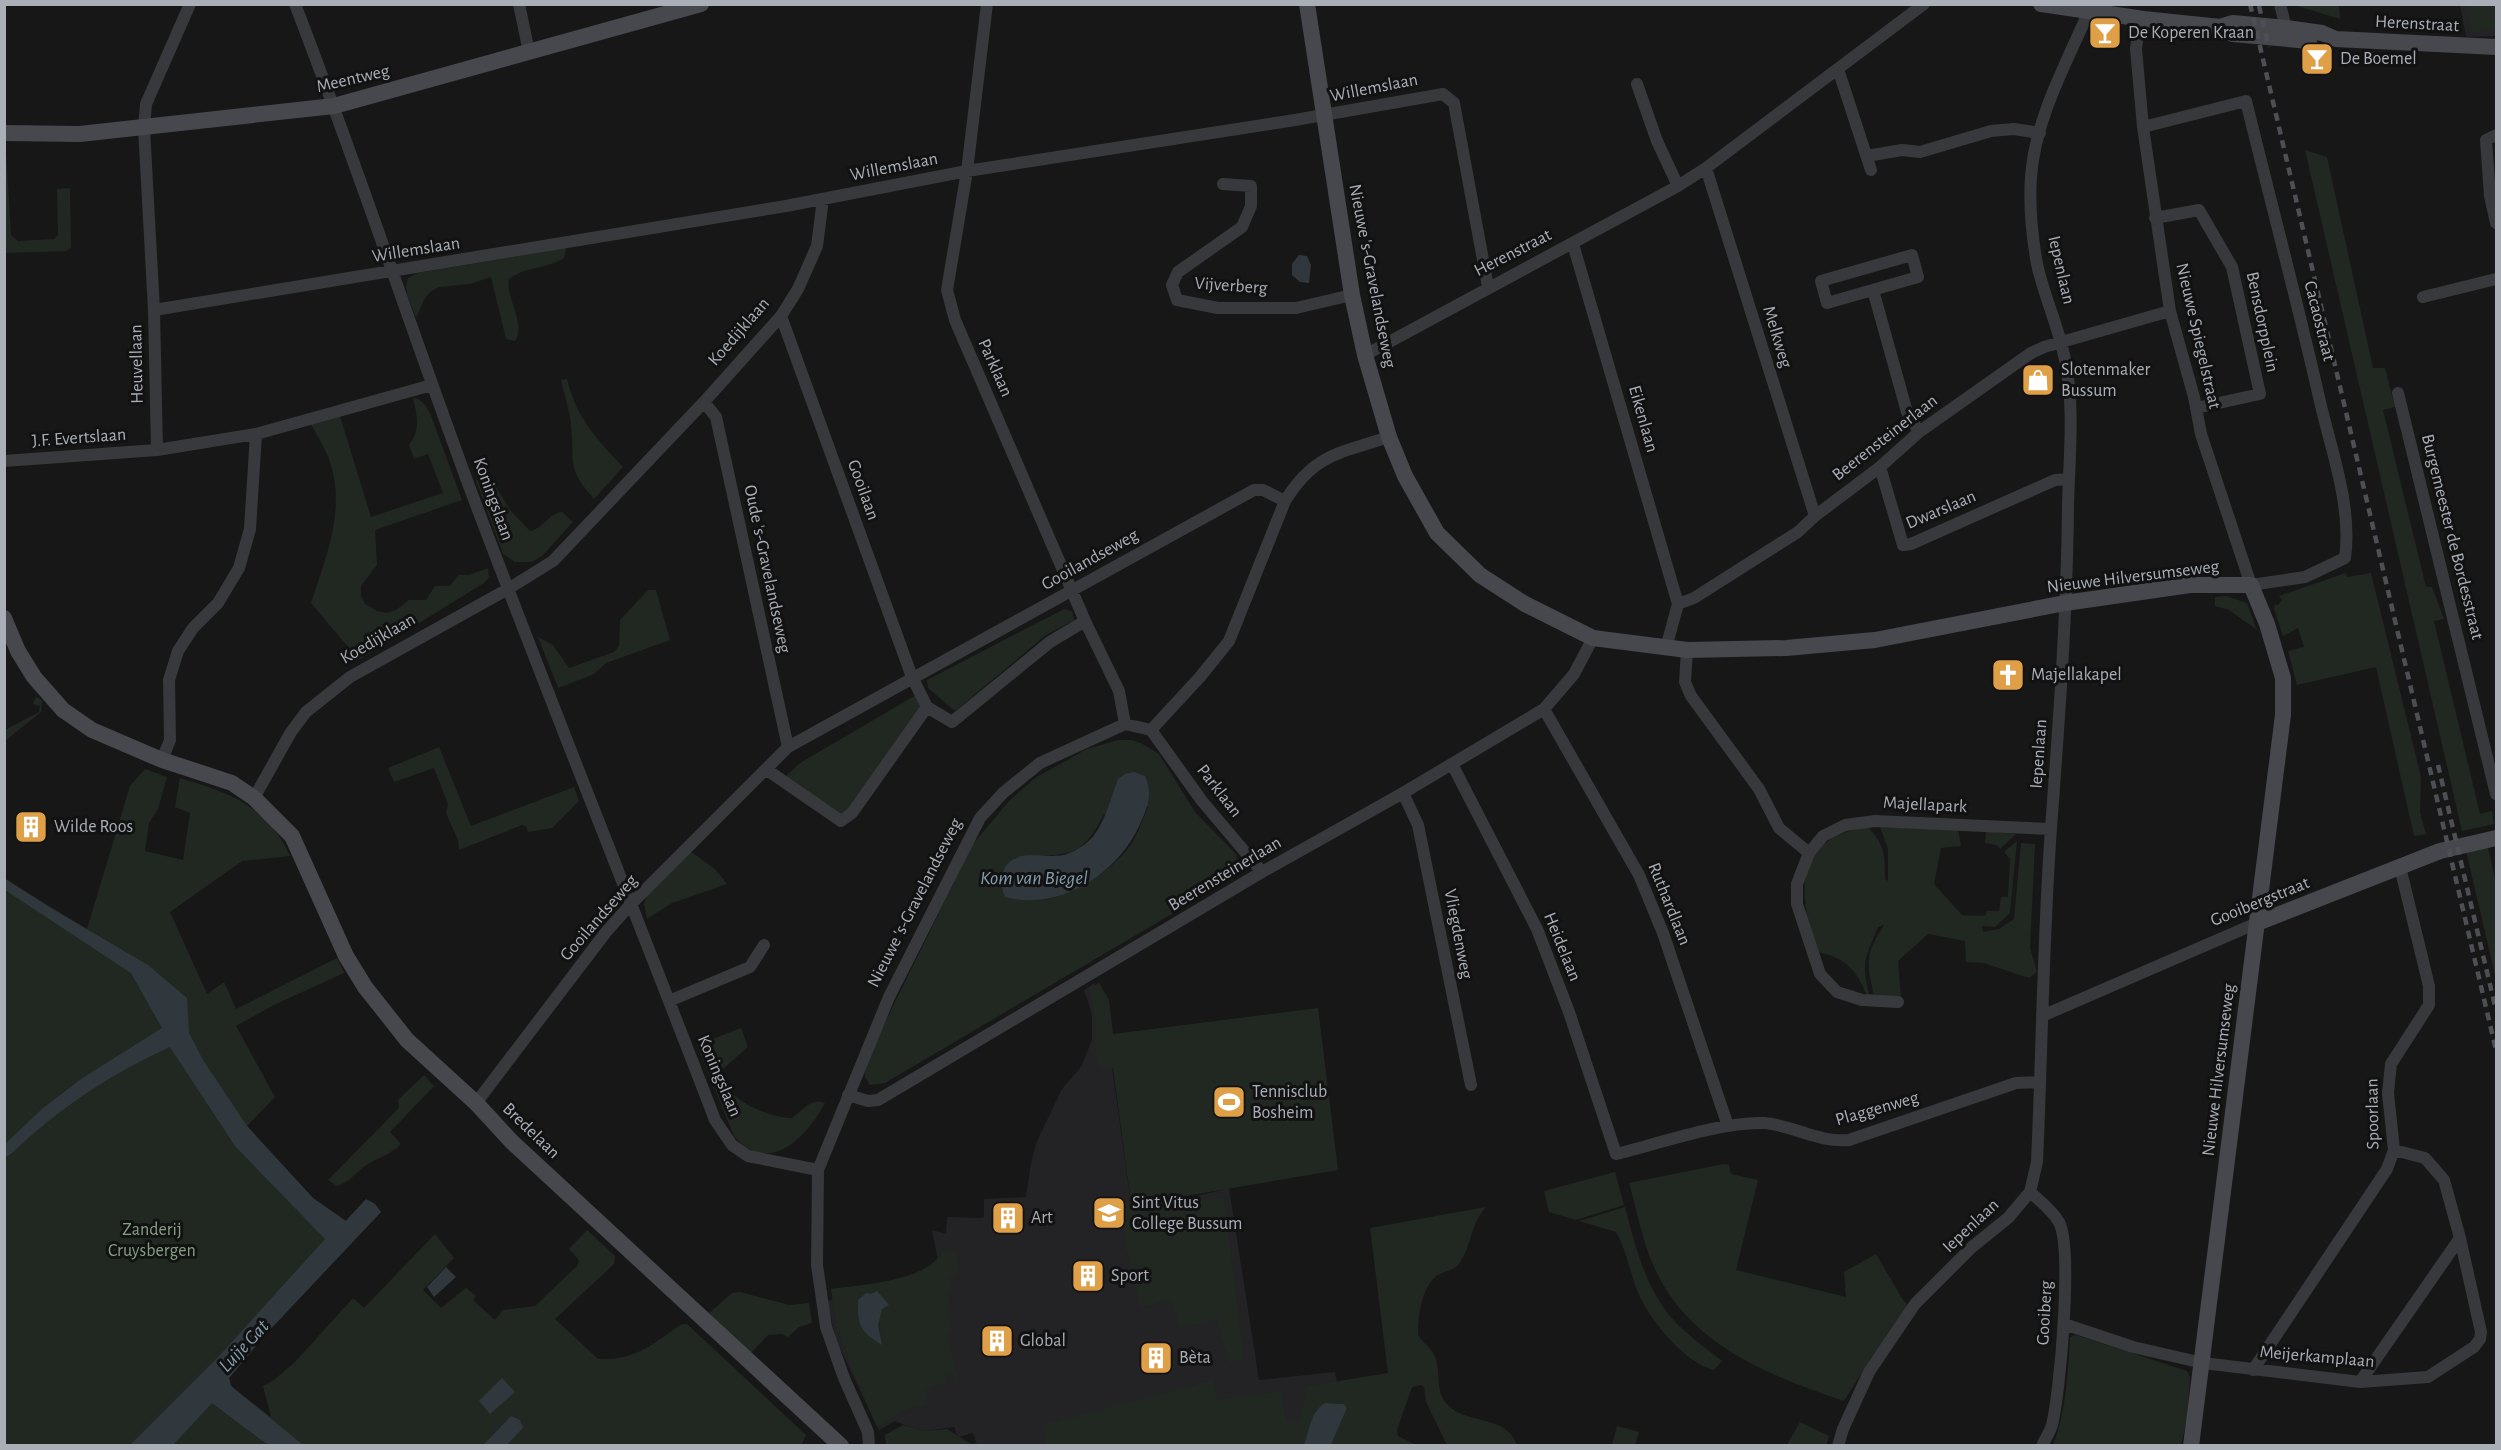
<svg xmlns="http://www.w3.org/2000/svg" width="2501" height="1450" font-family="'Alegreya Sans',sans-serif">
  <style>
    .built { fill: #232325 }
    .green { fill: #212821; fill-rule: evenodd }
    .water { fill: #30383d }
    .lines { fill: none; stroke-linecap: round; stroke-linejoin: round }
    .street { stroke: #38393d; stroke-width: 12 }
    .secondary { stroke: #46484d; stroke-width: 16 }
    .rail { stroke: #4d4f54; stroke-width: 4.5; stroke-dasharray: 8 6; stroke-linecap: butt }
    .labels { text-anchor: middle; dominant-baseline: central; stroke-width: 6; stroke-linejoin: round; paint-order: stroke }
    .street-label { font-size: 18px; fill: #aaafb7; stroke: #121213 }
    .poi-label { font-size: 18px; fill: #aaafb7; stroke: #121213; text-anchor: start }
    .park-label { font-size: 18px; fill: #84a083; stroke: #121213 }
    .water-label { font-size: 20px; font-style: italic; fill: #859eae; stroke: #121213 }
  </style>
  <rect width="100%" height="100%" fill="#171718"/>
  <path class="built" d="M2460,5H2496V36L2466,37Z
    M1094,983L1103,1002L1131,1204L1121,1205L1146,1209L1229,1188L1259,1380L1335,1372L1337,1382L1308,1386L1325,1403L1312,1419L1304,1445H977L973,1433L958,1437L954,1427L926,1431L915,1429L895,1421L879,1430L836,1340L827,1301L848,1296L939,1266L932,1230L946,1234L947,1217L980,1218L984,1217V1199L1026,1197L1031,1163L1037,1141L1062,1089L1081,1067L1092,1040V1014L1084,990Z"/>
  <path class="green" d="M2479,4L2496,5V28L2472,33L2467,7Z
    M2294,5H2339L2340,19Z
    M2305,150L2327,157L2373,368H2385L2395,407L2383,410L2426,587H2432L2444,619L2434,621L2480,814L2492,811L2494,824L2462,831Z
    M6,151L11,235L18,241L54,239L58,235L57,189L70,188L71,248L66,251L5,253Z
    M566,248L564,258C547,269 526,266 509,279C505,298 527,324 515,341L506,339L491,277L470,284L439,287L430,292L424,300L416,318L407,294L406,286L408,278L418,273Z
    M567,379C577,419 596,438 623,467L594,499C566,467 575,464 571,426C570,410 564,395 561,380Z
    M413,398C422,398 426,406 430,413L462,500L375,530L377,565L361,586V596L365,604L377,611L387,613L396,610L409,600H426L435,586H450L458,575H469L488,568L489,577L484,583L359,660L311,603C326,557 346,510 330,462C326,449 317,436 311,424L340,416L371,517L443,493L428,454L414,459L409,445C421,430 417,416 413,398Z
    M484,477L493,482L510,510L530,531C543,529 549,513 562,512L573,522L542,556L532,562H515L503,554L476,480Z
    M2346,573L2347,577L2371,573L2421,777L2420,812L2426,834L2414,836L2376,667L2297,685L2288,651L2304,647L2298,628L2283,636L2274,609L2275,604L2278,605L2282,600L2279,596Z
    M648,590H656L670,640L606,663L594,674L558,688L538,637L553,645L569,668L614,652L619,646L620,620Z
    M2226,596L2247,603L2257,630L2229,610L2215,606V597Z
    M1064,609L1072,611L1074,620L1046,635L955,711L928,688L927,680Z
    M916,695L921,707L848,812L840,813L785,777L800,763Z
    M36,697L42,700L41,712L5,741V730L39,712L40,706L33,704Z
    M1118,740H1131L1141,743L1159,754L1195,812L1236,854L1238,864L1236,871L1187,905L885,1083L870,1085L865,1077L864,1065L973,844L1009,801L1035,778L1087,749ZM1148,807C1143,818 1139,831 1133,841C1113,873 1078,888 1045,900L1014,858C1062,851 1079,866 1104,814Z
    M439,747L471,826L574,787L579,801L552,828L528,832L526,826L522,825L459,850L458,840L446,813L448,804L434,768L394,782L388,768Z
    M145,769L167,777L158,809L149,823L145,851L183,860L190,813L175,807L180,778C228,792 268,806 290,856L242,861L170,912L207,994L224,982L236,1009L337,958L344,973L274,1005L236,1026L275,1097L247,1126L313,1198L345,1221L366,1199L375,1204L381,1212L265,1335L229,1378L231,1386L271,1417L263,1386L274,1380L294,1363L353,1298L364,1308L435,1234L454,1258L423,1290L441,1308L466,1288L476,1296L473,1300L495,1320L503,1310L535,1306L577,1266L579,1260L569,1249L587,1230L615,1256L614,1264L555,1319L598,1359C636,1361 652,1344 682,1324H687L806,1435L801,1446L507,1445L523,1428L511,1416L483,1445H5L4,878L87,929L130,786Z
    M1868,827C1885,845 1885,855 1885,879L1888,881V849L1880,827L1958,830L1961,846L1941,848L1934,884L1962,915L1985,916L1987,911H1999L2001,897H2008L2010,859L2004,852L2017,841L2010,913L1995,927L1982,926L1983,932L1999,929L2014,919L2021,843L2035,844L2030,948L2037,972L2029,978L1984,963L1966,962L1965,941L1928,934L1898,961L1901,998L1874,996C1866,959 1865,956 1884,925L1878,927C1866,957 1860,963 1870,996H1867C1857,970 1845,957 1817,952C1798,893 1791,839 1868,827Z
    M1986,831L2016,834L2000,849L1997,845L1985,843Z
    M2488,847L2496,884V979L2466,851Z
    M690,851L716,870L727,884L672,903L647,919L644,904L647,895Z
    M1099,983L1109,1000L1113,1034L1318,1008L1338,1170L1150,1202L1224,1198L1244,1359L1229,1362L1217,1319L1180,1328L1172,1300L1140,1307L1127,1251L1120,1205L1131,1203L1113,1068L1101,1067L1096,1054V1020L1089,989Z
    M741,1028L748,1047L723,1069C720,1099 767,1117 792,1118C804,1110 810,1098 825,1103C807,1137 769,1177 734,1136L697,1045Z
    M424,1075L434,1086L390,1132L401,1144C391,1154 380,1157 368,1164C356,1172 350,1182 337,1186L328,1180L399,1108L398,1100Z
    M1724,1164L1729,1165L1731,1174L1758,1180L1736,1270L1846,1297L1844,1272L1876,1254L1903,1300L1910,1307L1871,1358L1844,1401C1768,1375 1689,1345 1654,1267C1642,1241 1637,1210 1629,1183Z
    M1615,1172L1624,1205L1576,1220L1549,1212L1544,1191Z
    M1486,1207C1471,1223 1472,1243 1461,1261C1455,1271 1447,1270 1438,1275C1421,1286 1418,1317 1418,1335C1423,1343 1432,1348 1435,1357C1442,1375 1433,1393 1451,1408C1471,1424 1507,1416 1517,1445H1447L1426,1402L1424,1387L1421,1385L1412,1387L1397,1430L1398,1436L1416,1445H1331L1347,1408L1344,1404L1325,1403L1312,1419L1304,1445H1047L1043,1425L1213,1380L1217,1400L1280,1391L1286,1420L1299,1422L1308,1386L1388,1373L1370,1228Z
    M1625,1207C1634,1241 1643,1278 1663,1307C1678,1329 1702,1345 1722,1361L1714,1370C1685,1363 1652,1322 1640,1297C1630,1276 1628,1253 1616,1232L1579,1221Z
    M943,1249L957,1252L958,1270L955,1275L948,1277L952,1290L948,1291L950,1309L947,1310L953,1331L947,1332L958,1379L955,1380L953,1373L945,1375L946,1382L924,1389L928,1404L902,1411L877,1427C858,1383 836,1337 831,1289C862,1284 931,1282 943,1249ZM874,1293L886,1303C874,1317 881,1328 882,1344L862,1330L871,1294Z
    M740,1292L789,1305L809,1303L812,1323L799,1327L788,1337L782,1334L768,1335L750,1354L709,1313L732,1293Z
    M2076,1335L2187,1371L2190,1377L2187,1419L2181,1445L2053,1446C2066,1410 2068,1375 2070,1337Z
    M1800,1422L1829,1436L1826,1445H1787Z
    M903,1425L924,1431L947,1429L971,1444L976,1443V1445H886L885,1435Z
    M1617,1426L1639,1432L1635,1445H1612Z"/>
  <path class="water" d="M1299,255L1307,256L1311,265L1309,283L1300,282L1292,275V264Z
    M1134,772L1145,776C1153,794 1148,807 1140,824C1119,873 1059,912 1005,897C1001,888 1000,879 1004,870C1014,847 1043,859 1063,855C1069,854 1078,849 1084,845C1103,832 1110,800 1118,779L1125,774Z
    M4,878L49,907L148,965L187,998L189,1033L203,1060L247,1126L313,1198L346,1221L366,1199L375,1204L381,1212L265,1335L229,1378L231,1386L303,1445H268L212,1403L173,1445H130L221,1354L325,1239L235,1146L170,1047C110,1074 58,1109 11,1154L5,1157V1144L42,1109L81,1079L162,1028L131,973L5,890Z
    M446,1267L456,1277L434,1297L427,1287Z
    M877,1291L889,1305L882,1309L878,1325L882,1345C859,1330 858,1327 858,1300L866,1293L871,1294Z
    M502,1378L515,1392L490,1414L479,1401Z
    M1325,1403L1344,1404L1347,1408L1331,1445H1304C1309,1431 1311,1411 1325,1403Z
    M511,1416L520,1420L523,1428L507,1445H483Z"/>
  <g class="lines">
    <path class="street" d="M190,4L146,104L144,128L154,310L157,450L256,434L432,385
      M295,4C358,167 412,332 472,494C551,704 635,911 715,1120L732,1145L748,1156L818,1170
      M519,4L529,52
      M987,4L967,171L947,290L955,320L1085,621L1119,691L1125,724
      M2280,4L2286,28L2285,35
      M1838,69L1871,170
      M1637,84L1657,141L1678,186
      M2143,127L2246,101C2271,203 2298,304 2321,406C2333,455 2352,509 2345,558L2305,577L2251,585L2201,434L2194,397L2170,311L2143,127L2136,49L2138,33L2144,19
      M2496,135L2486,140L2490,196L2496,223
      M1867,156L1902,150L1920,152L1991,131L2014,129L2040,133
      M1706,168L1815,516
      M1223,184L1251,186V206L1242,227L1178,272L1172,285L1177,300L1218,308H1296L1352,295
      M2155,218L2199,210L2232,267L2260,394L2196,408
      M1573,244L1678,604
      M1912,255L1918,277L1827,303L1821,281Z
      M1873,290L1907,412L1919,432
      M2423,297L2496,279
      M154,310L786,206L967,171L1295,120L1443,94L1454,103L1488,287
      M781,316L912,677L927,707L952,722L1050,642L1085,621
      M1365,355L1678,186L1706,168L1924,4
      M2398,393L2496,794
      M704,402L716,417L788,747
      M4,461L157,450
      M1880,467L1903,545L1911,544L2055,480L2069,479
      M1678,604L1694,598L1798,532L1815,516L1880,467L1919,432L2031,353L2044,347L2170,311
      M1666,648L1678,604
      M1687,650L1685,682L1691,696L1759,789L1779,828L1809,853
      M1544,709L1639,875L1663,933L1728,1126
      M1151,730L1200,677L1229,641L1285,501C1314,454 1340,453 1389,437
      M1151,730L1202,801L1262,872
      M162,760L170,740L169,680L178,651L193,628L218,603L239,568L250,529L256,434
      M1452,764L1537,929L1569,1012L1616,1154C1657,1144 1723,1121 1764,1123C1793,1125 1818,1143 1849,1140L2016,1083L2040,1082
      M767,770L841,821L852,813L927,707
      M1403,793L1418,825L1471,1085
      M254,798L291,732L306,712L350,677L508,589L553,561L704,402L781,316L798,289L817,246L823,199
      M669,1001L750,967L764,945
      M1898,1002L1862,1000L1837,992L1820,974L1797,904V884L1809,853L1823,836L1845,825L1875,821L2051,829
      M2042,1016L2257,923
      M848,1095L868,1101L878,1100L1262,872L1403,793L1544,709L1574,674L1593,638
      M476,1103L606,932L631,904L788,747L1254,490H1263L1285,501
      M2030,1192C2040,1201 2052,1210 2059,1222C2073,1249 2060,1392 2052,1425C2050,1432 2045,1439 2042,1446
      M2064,1324L2133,1347L2203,1363L2360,1382L2428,1377L2474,1347L2480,1339L2481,1332L2460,1238L2444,1180L2425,1158L2394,1150
      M2253,1370L2387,1169L2394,1150L2388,1093L2391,1064L2429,1005V986L2400,867
      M2360,1382L2460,1238
      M869,1446L868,1432L844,1378L826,1327L817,1265L818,1170L889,997L980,818L1003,793L1040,763L1125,724L1151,730
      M1838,1446L1843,1429L1869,1372L1915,1304L1972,1247L2008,1218L2030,1192L2037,1162C2042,1051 2043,939 2051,828C2059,721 2067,614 2068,506C2069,459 2075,407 2065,360C2059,327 2044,297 2037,264C2032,236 2029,205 2031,177C2035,119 2066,64 2089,11"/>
    <path class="secondary" d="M1307,4L1352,295L1365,355L1389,437L1405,476L1437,533L1480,575L1525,604L1593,638L1687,650L1786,648L1875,640L2065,603L2190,585H2251L2267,624L2283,678V715L2191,1446
      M2041,4L2144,19L2220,27L2233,23L2286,28L2322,33L2336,39L2496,47
      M2223,29L2233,34L2309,41
      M4,133L80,134L334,106L701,4
      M4,618L18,651L34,677L63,710L92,730L162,760L232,783L254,798L292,836L346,956L365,987L407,1040L476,1103L512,1142L841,1446
      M2257,923L2440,851L2496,838"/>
    <path class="rail" d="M2250,4L2496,1050
      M2259,6L2269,47
      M2438,765L2496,1010"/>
  </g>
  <defs>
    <symbol id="bar-square" viewBox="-11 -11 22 22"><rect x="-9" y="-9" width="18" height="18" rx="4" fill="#df9f47" stroke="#121213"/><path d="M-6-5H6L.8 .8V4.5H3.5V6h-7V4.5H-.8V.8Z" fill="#fff"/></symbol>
    <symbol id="shop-square" viewBox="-11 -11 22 22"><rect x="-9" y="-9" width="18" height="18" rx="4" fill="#df9f47" stroke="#121213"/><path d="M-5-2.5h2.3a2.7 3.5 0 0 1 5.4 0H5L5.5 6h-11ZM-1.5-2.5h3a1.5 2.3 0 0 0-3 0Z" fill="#fff"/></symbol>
    <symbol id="church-square" viewBox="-11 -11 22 22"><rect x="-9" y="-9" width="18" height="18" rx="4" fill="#df9f47" stroke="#121213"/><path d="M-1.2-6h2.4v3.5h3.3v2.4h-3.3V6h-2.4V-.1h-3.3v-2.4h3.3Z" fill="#fff"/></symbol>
    <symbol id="building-square" viewBox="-11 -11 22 22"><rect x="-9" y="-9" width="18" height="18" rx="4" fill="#df9f47" stroke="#121213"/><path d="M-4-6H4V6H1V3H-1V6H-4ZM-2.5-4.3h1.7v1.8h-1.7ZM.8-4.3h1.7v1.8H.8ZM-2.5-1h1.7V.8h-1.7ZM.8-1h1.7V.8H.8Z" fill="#fff"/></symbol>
    <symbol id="stadium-square" viewBox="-11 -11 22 22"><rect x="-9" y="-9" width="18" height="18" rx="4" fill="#df9f47" stroke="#121213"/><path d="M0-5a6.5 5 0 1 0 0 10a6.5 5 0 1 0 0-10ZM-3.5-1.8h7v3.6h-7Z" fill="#fff"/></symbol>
    <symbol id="school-square" viewBox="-11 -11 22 22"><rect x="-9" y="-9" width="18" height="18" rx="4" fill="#df9f47" stroke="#121213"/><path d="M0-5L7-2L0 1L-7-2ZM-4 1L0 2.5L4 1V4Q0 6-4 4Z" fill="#fff"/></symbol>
  </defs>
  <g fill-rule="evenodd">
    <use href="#bar-square" x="2086" y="14" width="38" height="38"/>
    <use href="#bar-square" x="2298" y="40" width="38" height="38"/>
    <use href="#shop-square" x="2019" y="361" width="38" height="38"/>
    <use href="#church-square" x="1989" y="656" width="38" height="38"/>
    <use href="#building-square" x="12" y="808" width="38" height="38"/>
    <use href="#stadium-square" x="1210" y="1083" width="38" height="38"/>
    <use href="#school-square" x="1090" y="1194" width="38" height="38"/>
    <use href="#building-square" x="989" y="1199" width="38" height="38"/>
    <use href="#building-square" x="1069" y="1257" width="38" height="38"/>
    <use href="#building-square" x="978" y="1322" width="38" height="38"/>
    <use href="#building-square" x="1137" y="1339" width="38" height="38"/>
  </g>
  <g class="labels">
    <g class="street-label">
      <text transform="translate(2417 24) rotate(3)">Herenstraat</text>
      <text transform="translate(353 79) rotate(-13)">Meentweg</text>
      <text transform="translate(1374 88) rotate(-11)">Willemslaan</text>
      <text transform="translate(894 167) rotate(-11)">Willemslaan</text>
      <text transform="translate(416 250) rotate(-9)">Willemslaan</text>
      <text transform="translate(1513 253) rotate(-27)">Herenstraat</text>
      <text transform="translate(2061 270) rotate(77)">Iepenlaan</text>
      <text transform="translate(1372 276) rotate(79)">Nieuwe 's-Gravelandseweg</text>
      <text transform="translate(1231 286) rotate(4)">Vijverberg</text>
      <text transform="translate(2319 321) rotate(76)">Cacaostraat</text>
      <text transform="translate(2262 322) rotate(78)">Bensdorpplein</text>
      <text transform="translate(739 332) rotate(-49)">Koedijklaan</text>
      <text transform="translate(2198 336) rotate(77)">Nieuwe Spiegelstraat</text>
      <text transform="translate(1777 337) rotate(73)">Melkweg</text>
      <text transform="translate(137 364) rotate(-91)">Heuvellaan</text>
      <text transform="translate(995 368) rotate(66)">Parklaan</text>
      <text transform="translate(1643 419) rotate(74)">Eikenlaan</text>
      <text transform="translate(79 438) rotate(-4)">J.F. Evertslaan</text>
      <text transform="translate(1885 438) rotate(-38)">Beerensteinerlaan</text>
      <text transform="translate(863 490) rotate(70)">Gooilaan</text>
      <text transform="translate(493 499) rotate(70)">Koningslaan</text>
      <text transform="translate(1941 510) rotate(-23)">Dwarslaan</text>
      <text transform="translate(2452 537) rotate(76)">Burgemeester de Bordesstraat</text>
      <text transform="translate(1090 560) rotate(-29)">Gooilandseweg</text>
      <text transform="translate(767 569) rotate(78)">Oude 's-Gravelandseweg</text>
      <text transform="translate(2133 577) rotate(-7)">Nieuwe Hilversumseweg</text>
      <text transform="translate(378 639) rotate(-30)">Koedijklaan</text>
      <text transform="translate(2039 754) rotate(-86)">Iepenlaan</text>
      <text transform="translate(1219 791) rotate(52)">Parklaan</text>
      <text transform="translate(1925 805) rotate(3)">Majellapark</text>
      <text transform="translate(1225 874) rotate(-31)">Beerensteinerlaan</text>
      <text transform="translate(2260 902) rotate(-22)">Gooibergstraat</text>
      <text transform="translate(915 903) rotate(-63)">Nieuwe 's-Gravelandseweg</text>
      <text transform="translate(1669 904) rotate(68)">Ruthardlaan</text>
      <text transform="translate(599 918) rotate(-49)">Gooilandseweg</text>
      <text transform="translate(1458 934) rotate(79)">Vliegdenweg</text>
      <text transform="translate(1562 947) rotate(68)">Heidelaan</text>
      <text transform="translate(2219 1070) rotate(-83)">Nieuwe Hilversumseweg</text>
      <text transform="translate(719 1076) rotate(67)">Koningslaan</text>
      <text transform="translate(1877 1109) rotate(-16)">Plaggenweg</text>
      <text transform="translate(2373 1114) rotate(-91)">Spoorlaan</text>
      <text transform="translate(531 1131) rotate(44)">Bredelaan</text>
      <text transform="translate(1971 1226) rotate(-43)">Iepenlaan</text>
      <text transform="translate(2045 1313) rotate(-87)">Gooiberg</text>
      <text transform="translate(2317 1357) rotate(5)">Meijerkamplaan</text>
    </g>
    <g class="poi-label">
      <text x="2128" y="33">De Koperen Kraan</text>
      <text x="2340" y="59">De Boemel</text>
      <text x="2061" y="370">Slotenmaker<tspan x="2061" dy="21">Bussum</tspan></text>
      <text x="2031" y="675">Majellakapel</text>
      <text x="54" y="827">Wilde Roos</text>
      <text x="1252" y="1092">Tennisclub<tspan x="1252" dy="21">Bosheim</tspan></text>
      <text x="1132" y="1203">Sint Vitus<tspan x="1132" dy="21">College Bussum</tspan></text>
      <text x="1031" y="1218">Art</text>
      <text x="1111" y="1276">Sport</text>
      <text x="1020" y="1341">Global</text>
      <text x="1179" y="1358">Bèta</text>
    </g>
    <g class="park-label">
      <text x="152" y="1230">Zanderij<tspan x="152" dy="21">Cruysbergen</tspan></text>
    </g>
    <g class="water-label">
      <text x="1034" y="878">Kom van Biegel</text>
      <text transform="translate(244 1346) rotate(-47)">Luije Gat</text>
    </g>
  </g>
  <rect width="2501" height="1450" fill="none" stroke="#aaafb7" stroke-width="12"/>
</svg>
